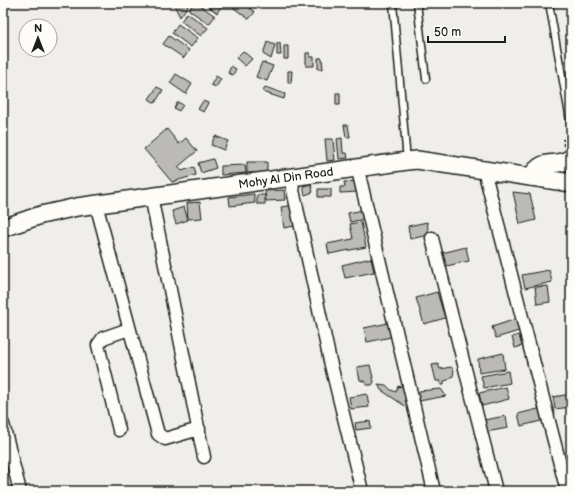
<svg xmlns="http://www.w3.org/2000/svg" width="574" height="494" font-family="'Balsamiq Sans',sans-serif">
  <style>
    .building { fill: #bbbab6; stroke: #1c1c1c }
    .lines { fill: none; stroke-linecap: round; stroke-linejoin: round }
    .lane-casing { stroke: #1c1c1c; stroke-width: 9 }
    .street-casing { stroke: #1c1c1c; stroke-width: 15 }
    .secondary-casing { stroke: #1c1c1c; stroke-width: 20 }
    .path { stroke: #1c1c1c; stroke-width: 2; stroke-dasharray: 3 3; stroke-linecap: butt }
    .lane { stroke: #fdfcf7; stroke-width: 6 }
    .street { stroke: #fdfcf7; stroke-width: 12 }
    .secondary { stroke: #fdfcf7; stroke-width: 17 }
    .labels { text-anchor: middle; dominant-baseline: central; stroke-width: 4; stroke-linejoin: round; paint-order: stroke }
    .street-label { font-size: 12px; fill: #1c1c1c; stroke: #fdfcf7 }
  </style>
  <rect width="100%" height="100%" fill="#f0eeea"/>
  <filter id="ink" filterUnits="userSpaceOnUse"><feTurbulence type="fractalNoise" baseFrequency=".025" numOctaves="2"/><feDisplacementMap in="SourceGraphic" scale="8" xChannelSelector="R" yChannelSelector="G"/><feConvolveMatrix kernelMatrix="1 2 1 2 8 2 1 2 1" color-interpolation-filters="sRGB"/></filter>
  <g filter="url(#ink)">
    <path class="building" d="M173,3H190L180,17Z
      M194,3H197L215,16L209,24L189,10Z
      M204,3H221L223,4L217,13Z
      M233,3H243L255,12L249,19L231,6Z
      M187,13L208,28L201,36L181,21Z
      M178,24L198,38L191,47L172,33Z
      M169,36L189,50L184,58L163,44Z
      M267,42L275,45L271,59L263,54Z
      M277,43H280L281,55H277Z
      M284,46H288V59H284Z
      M243,51L252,59L245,66L236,58Z
      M306,53H310V57H314V66H306Z
      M318,58H322L323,69H318Z
      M262,62L273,66L267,81L256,77Z
      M231,66L236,69L233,75L228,73Z
      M288,71H292L291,83H288Z
      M176,74L192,84L186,94L170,83Z
      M216,76L221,79L216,87L211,85Z
      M157,87L163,90L155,103L149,99Z
      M265,87L285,94L284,99L263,92Z
      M336,93H340V105H336Z
      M203,101L208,103L203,112L198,109Z
      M178,102L183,105L179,111L174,108Z
      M344,125H348L350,137H346Z
      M167,129L179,144L186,138L197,151L178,167L182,171L194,167L196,175L172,182L144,149Z
      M215,136L228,141L224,150L211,145Z
      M342,138L343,153H347L348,158L339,159L337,139Z
      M325,139H333L335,160L327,161Z
      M213,159L216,168L201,173L198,163Z
      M247,162H267V173H247Z
      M245,165L246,173L221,175V166Z
      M358,181L359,192L340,193V187H345L344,182Z
      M311,184L313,192L305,195L303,186Z
      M318,189H331V197H318Z
      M284,190L285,200L266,201L265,191Z
      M513,192L530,194L536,220L520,224Z
      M254,194L255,203L230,206L229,197Z
      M257,195H265V204H257Z
      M200,202L202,218L188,219L187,203Z
      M302,204L305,224L284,228L281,207Z
      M184,207L188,220L176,224L172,211Z
      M363,210L365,219L350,222L348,213Z
      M361,222L366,247L329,254L327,244L353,239L350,224Z
      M427,222L429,235L410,239L408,226Z
      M466,247L469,261L442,267L438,254Z
      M371,258L374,272L345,278L342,265Z
      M549,270L552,282L525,288L522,275Z
      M548,286L550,302L537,304L535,287Z
      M437,292L445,318L424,324L416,298Z
      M519,318L522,330L496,338L492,327Z
      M393,322L396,336L367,342L364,328Z
      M519,335L522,346L515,348L512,337Z
      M503,353L505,369L479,373L478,359Z
      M438,364L440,369L451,367L454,370L453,376L448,380L444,381V385H441L440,381H436L432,365Z
      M370,365L374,382L372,385H366V382L360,380L357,367Z
      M508,371L510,383L484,388L481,376Z
      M402,382L410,405L405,406L381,390L378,384L386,385L391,390L396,392L398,386L401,387Z
      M506,387L509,399L482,406L479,393Z
      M441,389L446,396L419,401V391Z
      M367,394L369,407L351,409L349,397Z
      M571,394V407L555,409L553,397Z
      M546,407L549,419L521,426L518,414Z
      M506,416L508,428L486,432L484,420Z
      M370,421L371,428L356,430L355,423Z"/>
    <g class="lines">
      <defs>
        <path id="lane" d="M393,3L407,161
          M417,3L426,79
          M549,3L571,126"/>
        <path id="street" d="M357,166L434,491
          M484,170L567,491
          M290,176L330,361L362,491
          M151,196L204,457
          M96,204L158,434L165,439L199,429
          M432,238L496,491
          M3,424L20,491
          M119,430L98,345L103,338L129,329"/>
        <g id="secondary">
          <path d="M531,177C544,155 554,170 571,158"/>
          <path id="s1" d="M3,228L41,215L77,207L407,161L417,160L571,183"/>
        </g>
      </defs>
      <use href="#lane" class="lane-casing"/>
      <use href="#street" class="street-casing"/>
      <use href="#secondary" class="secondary-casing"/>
      <path class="path" d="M564,146L563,140L571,139"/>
      <use href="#lane" class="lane"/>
      <use href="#street" class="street"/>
      <use href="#secondary" class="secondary"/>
    </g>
  </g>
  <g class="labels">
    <g class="street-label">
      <text stroke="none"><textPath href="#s1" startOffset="288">Mohy Al Din Road</textPath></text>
    </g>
  </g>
  <rect width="574" height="494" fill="none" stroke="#fdfcf7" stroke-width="16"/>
  <rect x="8" y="8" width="558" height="478" fill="none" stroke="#1c1c1c" stroke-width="1.5" filter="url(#ink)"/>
  <g transform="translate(38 38)"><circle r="19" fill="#fdfcf7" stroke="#a3a29f"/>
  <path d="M0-3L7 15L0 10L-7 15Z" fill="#1c1c1c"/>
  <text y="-6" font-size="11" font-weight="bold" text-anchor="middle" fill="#1c1c1c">N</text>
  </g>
  <path d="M428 36v6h77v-6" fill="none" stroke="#1c1c1c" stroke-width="2"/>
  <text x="434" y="36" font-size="12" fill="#1c1c1c" stroke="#fdfcf7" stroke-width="3" paint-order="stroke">50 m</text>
</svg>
